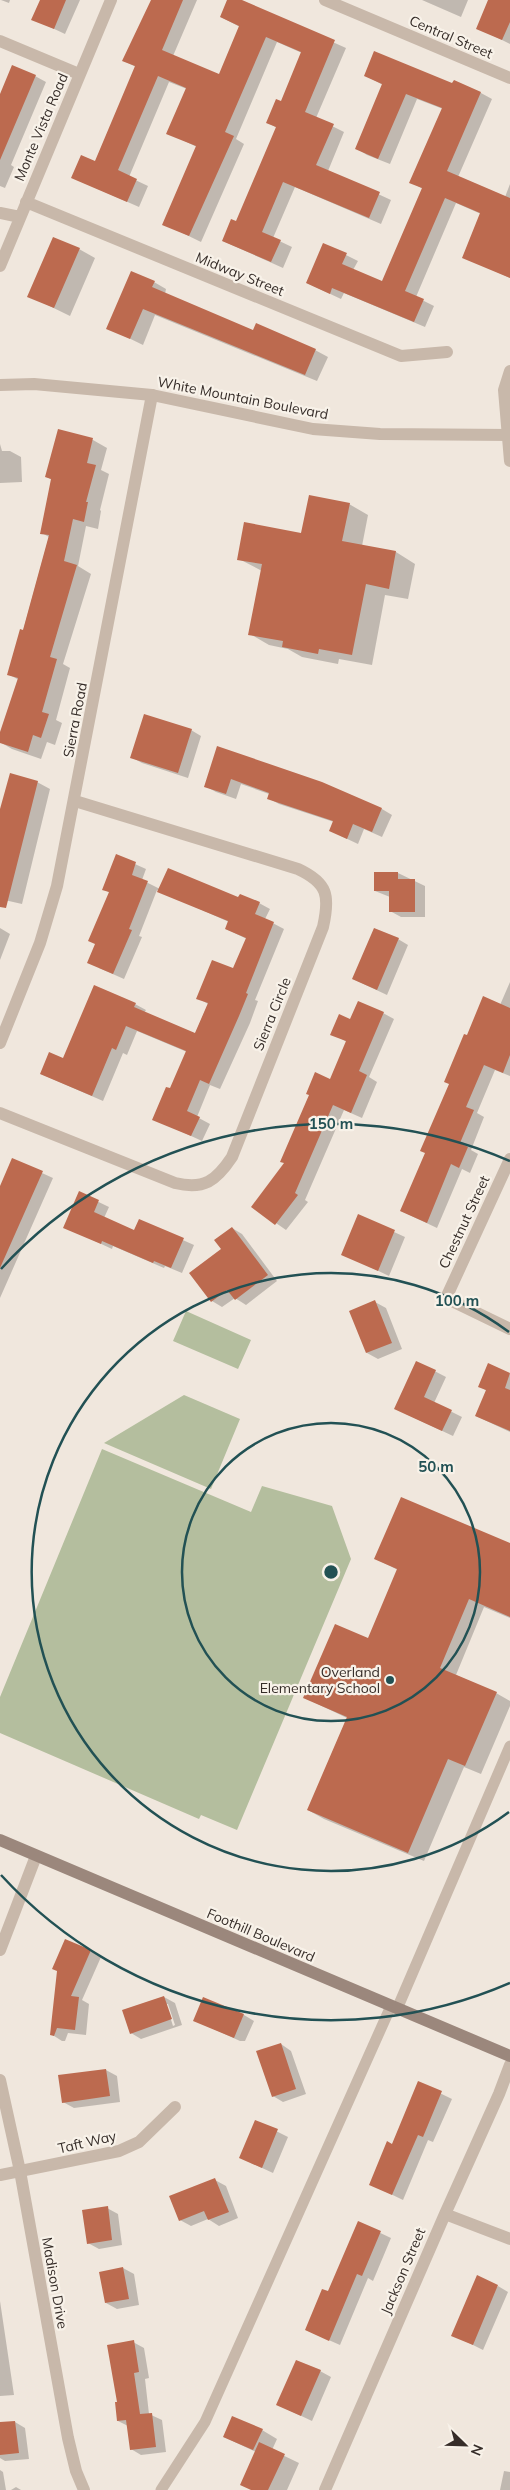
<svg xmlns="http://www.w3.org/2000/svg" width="510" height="2490" font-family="Mulish,sans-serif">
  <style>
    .green { fill: #b4be9e }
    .shadow { fill: #0003; fill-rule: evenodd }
    .building { fill: #bc6a4f }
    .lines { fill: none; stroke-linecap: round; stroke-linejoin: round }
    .service { stroke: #c8b8aa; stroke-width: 11 }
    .minor { stroke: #c8b8aa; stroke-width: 12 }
    .tertiary { stroke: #c8b8aa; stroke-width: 12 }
    .secondary { stroke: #9b877c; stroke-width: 12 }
    .ring { fill: none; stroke: #225154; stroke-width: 2.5 }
    .poi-dot { fill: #225154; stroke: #f8f2e9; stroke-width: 2 }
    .labels { text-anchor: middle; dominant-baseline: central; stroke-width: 4.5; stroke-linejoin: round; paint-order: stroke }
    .street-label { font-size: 14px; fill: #362d29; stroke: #f8f2e9 }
    .poi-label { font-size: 14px; fill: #362d29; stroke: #f8f2e9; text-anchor: end }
    .centre { fill: #225154; stroke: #f8f2e9; stroke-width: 2.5 }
    .ring-label { font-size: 15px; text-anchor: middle; font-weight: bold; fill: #225154; stroke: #f8f2e9; stroke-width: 4.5; stroke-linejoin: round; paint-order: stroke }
  </style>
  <rect width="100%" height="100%" fill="#f0e7dd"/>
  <path class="green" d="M186,1311L251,1340L238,1369L173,1341Z
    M184,1395L240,1419L211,1489L104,1443Z
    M102,1449L251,1512L262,1486L332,1506L351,1559L237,1830L201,1815L199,1819L0,1733V1697Z"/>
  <path class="shadow" d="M1,0H10L9,3Z
    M41,0H80L65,34L33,19Z
    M153,0H197L173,56L219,76L240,27L221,17L229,0H239L346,48L316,118L344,132L328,171L391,200L381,224L295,187L273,238L292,247L283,268L223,241L237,222L277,128L267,122L281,103L302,53L277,42L236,139L244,144L201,242L164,224L197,147L168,133L187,89L169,82L129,177L148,186L139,207L73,178L95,162L136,67L124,61Z
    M422,0H468L461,17Z
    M490,0H510V44L478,28Z
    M35,76L46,82L11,165L14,167L5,188L0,186V97Z
    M366,76L453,85L481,93L492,99L458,177L505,197L510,184V278L464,257L481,214L456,203L416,297L434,306L425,327L344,293L341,299L307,283L324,244L358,261L353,270L383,283L423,189L410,182L443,109L417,99L390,164L367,155L356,148L383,85Z
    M79,249L95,258L70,316L29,296Z
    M154,282L166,289L165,294L253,332L315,350L328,357L317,381L155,315L143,345L108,328Z
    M59,431L93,440L107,448L101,470L109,474L100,510L101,511L98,529L86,526L78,566L91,574L63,664L70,668L56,720L62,723L55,745L47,742L41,759L12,749L0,742V736L19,680L8,674L23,631L49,537L42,533L52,480L47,477Z
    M0,444L2,451H10L21,457L22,482L0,483Z
    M349,504L368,515L362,546L396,552L415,564L408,599L385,595L372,665L339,659L338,664L302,657L288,649L269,645L250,634L262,571L239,559L302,534Z
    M191,730L201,736L188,778L142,763L131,757Z
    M218,748L382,809L392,815L382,837L364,829L358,844L341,836L334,822L279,804L268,798L269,794L241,784L236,799L216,792L205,786Z
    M37,782L50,789L22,904L0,899V813Z
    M117,856L146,869L142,880L160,889L259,903L270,909L265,919L284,929L255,1000L258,1001L250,1023L220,1089L210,1085L197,1117L210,1124L202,1141L154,1119L171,1090L187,1052L137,1031L127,1055L123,1053L103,1101L41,1074L64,1060L135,1004L146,1010L144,1013L195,1034L208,1004L198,998L233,970L247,939L226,929L229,922L157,890L139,936L142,937L124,979L99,968L96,945L110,893L104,889Z
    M398,873L425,886V917H401L390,911V897L375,891Z
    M0,928L10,934L0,960Z
    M398,939L408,945L387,995L353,979Z
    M510,982V1076L495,1070L477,1113L484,1117L471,1150L478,1154L470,1173L462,1169L437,1228L401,1211L426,1153L467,1036L500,1005Z
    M383,1013L394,1019L369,1077L377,1082L362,1118L344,1110L305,1200L308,1202L286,1230L253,1207L286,1163L331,1080L347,1042L332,1034L351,1020Z
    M13,1160L53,1178L0,1298V1189Z
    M80,1193L109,1207L104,1218L135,1231L140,1221L194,1245L182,1273L165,1266L164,1268L113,1246L112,1249L65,1227Z
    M359,1216L405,1237L389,1276L343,1254Z
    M232,1228L242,1234L277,1281L246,1305L235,1298L222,1307L212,1301L223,1249Z
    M375,1302L386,1308L402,1349L378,1359L367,1353Z
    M421,1364L446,1377L434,1403L462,1417L453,1436L406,1414Z
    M488,1365L510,1374V1432L476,1416L487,1391L479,1386Z
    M510,1544V1618L484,1607L456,1675L496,1693L510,1701V1706L481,1774L464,1767L424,1861L324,1819L308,1810L347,1718L305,1698L369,1640L398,1570L376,1559Z
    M90,1951L101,1957L82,2000L89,2004L86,2035L68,2033L65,2041H62L51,2034Z
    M164,1997L175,2003L182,2025L141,2039L131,2033ZM166,2004H168L175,2025L173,2026Z
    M244,2015L254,2021L245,2041H240L194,2020Z
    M281,2044L291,2051L306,2094L283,2102L273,2096Z
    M106,2070L117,2076L120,2102L74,2108L63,2102Z
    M419,2083L452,2099L433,2142L428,2140L403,2200L370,2184L392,2145Z
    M256,2121L288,2137L273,2173L251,2163Z
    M215,2180L226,2186L238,2218L219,2226L208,2219L191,2226L180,2220Z
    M107,2208L118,2214L122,2245L99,2249L88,2243Z
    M359,2223L391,2238L373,2281L368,2278L340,2345L306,2330L329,2293Z
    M123,2268L134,2274L139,2305L117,2309L106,2303Z
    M498,2286L508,2292L483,2350L453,2335Z
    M0,2301L14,2395L0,2396Z
    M133,2342L144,2348L149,2378L145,2379L149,2414L162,2420L166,2452L141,2455L131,2449L128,2426L118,2421V2403Z
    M320,2371L331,2377L312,2421L278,2405Z
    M15,2422L25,2428L29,2459L5,2461L0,2458V2424Z
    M262,2430L277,2439L272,2450L299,2463L287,2490H251L256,2452L224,2437Z
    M0,2470L3,2472L6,2490H0Z
    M504,2471L510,2472V2490H500Z
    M16,2487L21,2490H11Z"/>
  <path class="building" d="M40,0H66L54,29L31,20Z
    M151,0H183L162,50L219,74L239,26L220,17L227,0H242L335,40L305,112L334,124L316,165L380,192L369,218L283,182L262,232L281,240L271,262L222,241L231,219L236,221L276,127L266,123L276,99L281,101L301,52L266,37L225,132L234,136L189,236L162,225L196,146L166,134L186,88L158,76L118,170L137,179L127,202L71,178L81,155L95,161L135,66L122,61Z
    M488,0H510V22L502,40L476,29Z
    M374,51L452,83L454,80L481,92L447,171L510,198V278L462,258L480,213L445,198L405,291L424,299L414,322L332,288L330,294L306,283L323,243L347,253L342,264L382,281L422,188L409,183L442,108L406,94L378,159L355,149L382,84L364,76Z
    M12,65L36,75L0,160V94Z
    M53,237L80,248L54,308L27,297Z
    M131,271L155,281L152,287L253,330L256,323L316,349L305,375L143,309L130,339L106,329Z
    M58,429L93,438L87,463L96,465L86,502H88L84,522L73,519L64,561L77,565L50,657L57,659L42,712L49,714L41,738L33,735L28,752L0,743V732L18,678L7,675L20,629L23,630L49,535L40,534L51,479L45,477Z
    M309,495L350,503L342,541L396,551L389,589L366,584L352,655L319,649L318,654L282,647L283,641L248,635L262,564L237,560L244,522L301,533Z
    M144,714L192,729L178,773L130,758Z
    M217,746L322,782L382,808L372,832L353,824L347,839L329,831L333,821L267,799L269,793L231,779L226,794L204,787Z
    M10,773L38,781L6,908L0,907V809Z
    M116,854L136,862L132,875L148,881L129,929L132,930L113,974L87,963L95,944L88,941L109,892L102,890Z
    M168,868L238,897L240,894L260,902L255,914L274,922L246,993L248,994L239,1016L209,1084L200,1080L187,1111L200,1117L191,1136L152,1120L166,1087L170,1088L186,1051L126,1026L116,1050L112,1048L92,1096L40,1074L49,1052L63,1058L94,985L136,1003L134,1007L195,1033L208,1003L196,999L212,960L233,968L246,938L225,929L228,921L157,892Z
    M374,872H398V879H415V912H389V891H374Z
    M374,928L399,938L377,990L352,979Z
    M483,996L510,1008V1055L503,1073L484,1065L466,1107L474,1110L460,1143L468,1147L459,1168L451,1164L427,1223L400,1211L425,1153L420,1151L449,1084L444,1082L464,1034L467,1035Z
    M358,1001L384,1012L359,1071L367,1075L351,1113L333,1105L295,1193L298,1195L275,1225L251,1207L284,1163L280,1162L309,1095L306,1094L315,1072L330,1079L346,1041L330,1035L339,1014L350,1019Z
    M12,1158L43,1171L0,1268V1186Z
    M79,1191L99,1200L94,1212L134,1230L139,1219L184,1238L171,1268L154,1261L153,1263L102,1241L101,1244L63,1228Z
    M358,1214L395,1230L378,1271L341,1255Z
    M232,1227L268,1275L235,1300L227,1290L211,1302L189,1273L221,1249L214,1240Z
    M375,1300L392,1343L366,1353L349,1311Z
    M416,1361L436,1370L424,1397L452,1410L442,1431L394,1409Z
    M488,1363L510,1373L505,1388L510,1390V1431L475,1416L486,1390L478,1387Z
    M401,1497L510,1543V1617L469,1599L440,1668L497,1692L465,1766L448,1759L408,1853L307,1810L347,1717L303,1698L335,1624L368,1638L397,1569L374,1559Z
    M65,1939L91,1950L71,1996L79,1997L75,2030L57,2028L54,2036L50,2035L57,1971L52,1969Z
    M164,1996L172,2019L130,2034L122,2010Z
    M203,1997L244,2014L234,2038L193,2021Z
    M281,2043L296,2089L272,2097L256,2051Z
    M106,2069L110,2096L62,2103L58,2075Z
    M418,2081L442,2091L423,2137L418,2135L392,2195L369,2185L387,2141L392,2144Z
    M255,2120L278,2129L262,2168L239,2158Z
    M215,2178L229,2212L208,2220L204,2211L179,2221L169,2196Z
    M108,2206L112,2240L87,2244L82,2210Z
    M358,2221L381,2231L362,2276L357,2274L329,2341L305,2330L322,2289L328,2291Z
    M123,2267L129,2299L105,2303L99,2272Z
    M477,2275L498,2285L473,2345L451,2336Z
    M134,2340L139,2372L134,2373L140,2414L152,2413L156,2447L130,2450L126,2420L117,2421L115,2402H117L107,2345Z
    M296,2360L321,2370L301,2416L276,2405Z
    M232,2416L263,2429L253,2450L223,2437Z
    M15,2421L19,2453L0,2455V2422Z
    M259,2442L285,2454L268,2490H251L240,2485Z"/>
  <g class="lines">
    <path class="service" d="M397,2009L510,1746
      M161,2490L205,2422L391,2006"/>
    <path class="minor" d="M325,0L510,78
      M0,41L79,74
      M26,202L401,356L447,352
      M0,213L20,217
      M0,266L111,0
      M510,371L504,390L510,461
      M0,1043L40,943L57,886L152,395
      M0,1113L175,1183C204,1190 216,1181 232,1157L323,927C330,896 328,883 298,869L75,801
      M510,1159L446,1298L510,1329
      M0,2175L119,2151L139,2142L175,2107
      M445,2214L510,2239
      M325,2490L445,2214L499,2094L510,2065"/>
    <path class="tertiary" d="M0,385L34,384L152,395L313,429L380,434L510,435
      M0,1950L36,1856
      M0,2080L20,2171L68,2438L76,2471L84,2490"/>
    <path class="secondary" d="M0,1840L510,2056"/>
  </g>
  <g class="ring">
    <circle cx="331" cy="1572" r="149"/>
    <path d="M509 1812A299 299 0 1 1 509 1332"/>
    <path d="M510 1983A448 448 0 0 1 1 1875M1 1269A448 448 0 0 1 510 1161"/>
  </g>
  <circle class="poi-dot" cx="390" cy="1680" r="5"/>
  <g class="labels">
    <g class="street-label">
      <text transform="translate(451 37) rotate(23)">Central Street</text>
      <text transform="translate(41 127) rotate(-67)">Monte Vista Road</text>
      <text transform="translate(240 274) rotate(22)">Midway Street</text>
      <text transform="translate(243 398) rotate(11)">White Mountain Boulevard</text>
      <text transform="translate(75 720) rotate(-79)">Sierra Road</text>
      <text transform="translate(272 1014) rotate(-68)">Sierra Circle</text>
      <text transform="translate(464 1222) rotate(-65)">Chestnut Street</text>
      <text transform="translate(261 1935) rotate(23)">Foothill Boulevard</text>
      <text transform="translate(87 2142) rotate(-13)">Taft Way</text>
      <text transform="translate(403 2271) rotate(-67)">Jackson Street</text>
      <text transform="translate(55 2283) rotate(80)">Madison Drive</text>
    </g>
    <g class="poi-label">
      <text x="380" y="1672">Overland<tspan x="380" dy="16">Elementary School</tspan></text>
    </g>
  </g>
  <circle cx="331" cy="1572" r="8" class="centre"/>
  <g class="ring-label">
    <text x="331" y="1129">150 m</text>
    <text x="457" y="1306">100 m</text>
    <text x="436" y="1472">50 m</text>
  </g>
  <g transform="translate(465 2445) rotate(113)" stroke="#f8f2e9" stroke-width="4" paint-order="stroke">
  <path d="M0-4L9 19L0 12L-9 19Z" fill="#362d29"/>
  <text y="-8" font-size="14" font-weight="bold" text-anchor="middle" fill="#362d29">N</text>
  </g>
</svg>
